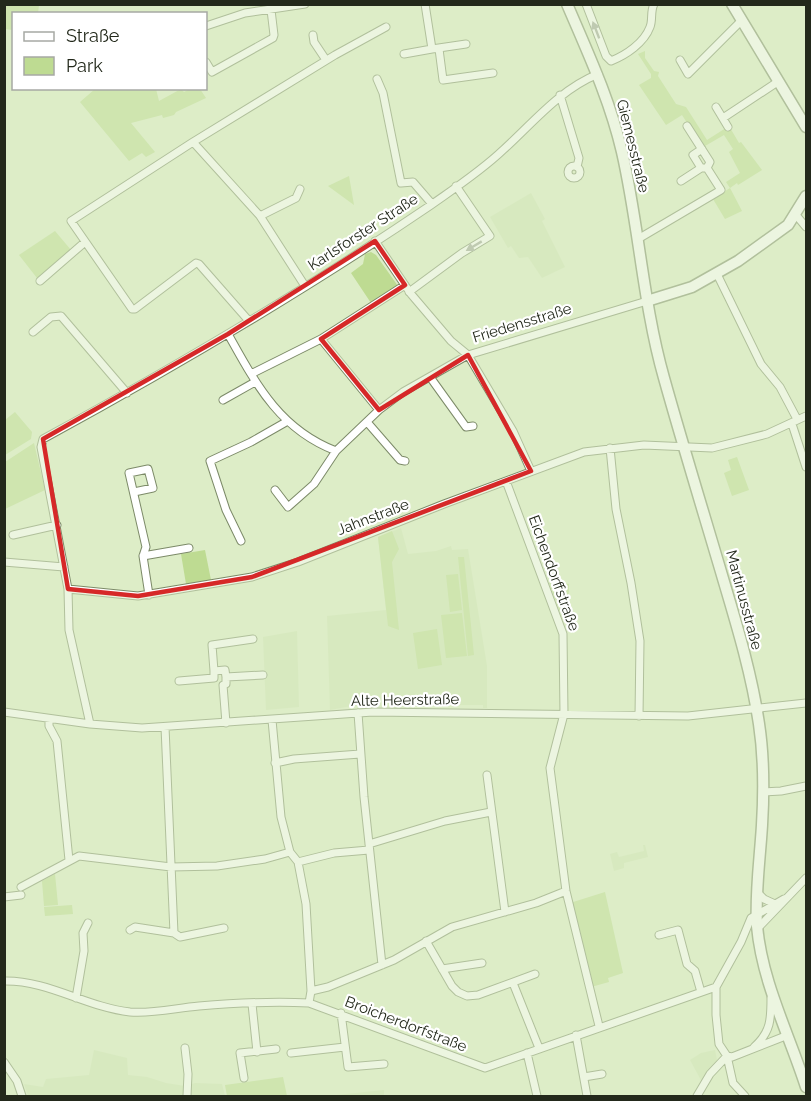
<svg xmlns="http://www.w3.org/2000/svg" width="811" height="1101" font-family="Raleway,sans-serif">
  <style>
    .built { fill: #d1e4b7 }
    .green { fill: #bedb92 }
    .lines { fill: none; stroke-linecap: round; stroke-linejoin: round }
    .street-casing { stroke: #7c8a68; stroke-width: 9 }
    .secondary-casing { stroke: #7c8a68; stroke-width: 13 }
    .street { stroke: #fff; stroke-width: 7 }
    .secondary { stroke: #fff; stroke-width: 10 }
    .oneway { fill: #9c9f98 }
    .marked { fill: none; stroke: #d62828; stroke-width: 4.5; stroke-linejoin: round }
    .labels { text-anchor: middle; dominant-baseline: central; stroke-width: 4.5; stroke-linejoin: round; paint-order: stroke }
    .street-label { font-size: 15px; fill: #23291b; stroke: #fff }
  </style>
  <rect width="100%" height="100%" fill="#ddedc7"/>
  <path class="built" d="M531,193L545,219L542,221L565,267L542,278L528,257L519,258L511,246L508,248L490,217Z
    M401,528L408,554L436,551L451,546L452,550L468,549L487,666V708H483V705H460L459,702H403L398,708L362,705V704L330,710L327,616L386,610L378,537Z
    M297,631L299,707L266,710L263,637Z
    M643,845H645L648,857L624,863V868L614,871L610,854L617,852L619,857L644,851Z
    M94,1050L127,1058L128,1075L147,1077L166,1083L185,1086L195,1083L222,1084L225,1096H28L24,1084L43,1087L46,1079L89,1075Z
    M715,1050L717,1060L702,1082L690,1060L701,1053Z
    M384,1090V1096H327Z"/>
  <path class="green" d="M4,5H39L38,13L14,14L13,30L5,29Z
    M645,51V58L654,71L659,72L658,76L676,104L686,107L707,140L729,126L739,143L741,142L762,170L738,185L737,183L730,188L742,211L725,219L713,199L730,188L726,182L740,173L729,152L733,149L724,135L705,146H702L682,115L666,125L639,85L651,78V74L638,54Z
    M95,89H156L159,101L181,89L184,92L190,89H200L206,98L176,112L174,115L163,118L162,115L131,123L155,152L146,157L142,153L129,161L80,102Z
    M349,176L354,205L328,186Z
    M55,231L71,250L37,278L19,255Z
    M371,252L376,255L398,286L373,306L351,273L363,264L365,254Z
    M15,412L32,432L31,439L5,455V420Z
    M34,443L45,490L5,509V462Z
    M737,457L749,490L732,496L724,473L731,470L728,460Z
    M392,531L399,549L392,562L399,630L388,626L378,537Z
    M205,550L211,580L186,584L181,554Z
    M458,557H464L474,655L468,656Z
    M458,574L462,610L450,612L446,575Z
    M551,582L569,584L568,620H563L562,617L549,583Z
    M462,613L467,656L446,658L441,615Z
    M437,629L442,665L418,669L413,633Z
    M55,874L58,905L44,906L42,881Z
    M605,892L623,973L608,978L609,982L591,987L570,903Z
    M72,905L73,914L45,916L44,907Z
    M283,1077L287,1096H227L225,1085Z"/>
  <g class="lines">
    <defs>
      <path id="street" d="M425,4L432,49L466,44
        M586,4L606,56L611,61C626,55 644,43 650,27C653,20 650,12 654,4
        M206,26L245,13L305,4
        M313,35L314,42L326,60
        M439,49L443,80L493,73
        M404,54L432,49
        M680,60L688,74L742,20
        M206,62L212,72L273,38L274,35L271,10
        M377,79L383,93L401,183L413,182L432,204
        M560,95L579,158L577,167
        M716,107L728,127
        M723,118L779,81
        M193,142L260,216L305,286
        M702,149L693,155L701,168H707
        M568 172a6 6 0 1 1 12 0a6 6 0 1 1-12 0Z
        M681,181L701,168
        M796,215L806,227
        M260,216L296,198L300,189
        M638,239L721,190L707,168L710,162L687,126
        M375,241L411,294L451,341L468,355L513,431L531,471
        M717,274L761,364L780,387L797,419
        M40,281L85,242
        M409,292L462,253L490,236L456,186
        M249,321L199,264L196,263L135,309H132L71,221L193,142L335,55L386,27
        M33,332L51,317L61,316L127,393
        M228,334C256,384 279,429 336,451
        M321,339L379,410
        M251,374L321,339L405,285
        M430,377L466,427L473,426
        M223,400L255,382
        M367,422L400,460L405,461
        M792,424L806,467
        M610,448L616,509L631,583L640,641L639,716
        M506,481L563,634L564,714L550,768L566,891L599,1026
        M275,490L288,507L314,484L336,451L379,410L403,392L468,355L647,301
        M134,492L153,488L148,469L129,473L146,547L143,556L149,595
        M13,535L57,525
        M241,541L226,510L210,461L251,442L286,422
        M143,556L189,548
        M4,562L64,567
        M68,589L138,596L252,577L298,562L444,504L584,452L644,445L712,448L767,434L806,416
        M226,677L225,670L214,671L212,645L253,639
        M179,681L214,678V671
        M4,712L90,724L142,728L373,712L688,716L806,703
        M358,713L364,797L382,965
        M49,719V726L57,741L69,860
        M272,720L281,817L290,852L298,862L306,904L311,991L309,1003
        M226,723L223,685L226,684V677L263,675
        M90,724L69,630L68,589L41,447L43,439C175,367 306,290 431,205C455,188 481,171 503,150C533,123 559,90 598,74
        M165,727L174,933
        M275,763L294,759L360,754
        M487,775L505,912
        M763,792L781,791L806,786
        M369,844L445,821L491,812
        M298,862L334,853L369,850
        M21,887L79,856L171,867L217,866L265,859L290,852
        M758,893L764,899L775,904
        M4,897L21,895
        M758,928L806,878
        M130,930L135,927L174,933L180,937L224,928
        M659,935L678,930L687,964L695,971L701,992
        M426,941L452,986L458,992L467,996L478,995L535,974
        M442,969L482,963
        M4,981C48,980 86,1007 130,1012C152,1014 176,1008 199,1006C235,1003 273,1001 309,1003L485,1068L716,987
        M513,983L539,1048
        M311,991L328,987L394,960L452,927L536,903L566,891
        M76,998L84,951L83,933L88,923
        M252,1004L257,1052
        M341,1013L348,1067L384,1064
        M576,1035L587,1096
        M754,1047C771,1032 771,1019 771,998
        M185,1048L188,1074L187,1096
        M291,1053L345,1047
        M527,1053L537,1096
        M4,1062L17,1081L22,1096
        M584,1077L602,1074
        M244,1078L240,1053L276,1049
        M697,1096L710,1074L727,1056L732,1057L788,1035
        M745,1096L733,1083L727,1056L719,1044L716,1015V987L741,942L751,918L784,899"/>
      <path id="secondary" d="M567,4C588,53 610,100 622,152C639,226 643,304 664,378C683,446 704,514 724,582C738,629 752,676 759,724C764,757 764,792 762,825C760,859 755,892 757,926C762,982 789,1034 806,1087
        M732,4L806,127
        M647,301L692,287L738,261L788,225L806,196"/>
    </defs>
    <use href="#street" class="street-casing"/>
    <use href="#secondary" class="secondary-casing"/>
    <use href="#street" class="street"/>
    <use href="#secondary" class="secondary"/>
  </g>
  <defs><path id="oneway-solid" d="M-6-.8H1V-3.2L6.5 0L1 3.2V.8H-6Z" transform="scale(1.5)"/></defs>
  <g class="oneway">
    <use href="#oneway-solid" transform="translate(596 30) rotate(-111)"/>
    <use href="#oneway-solid" transform="translate(474 246) rotate(149)"/>
  </g>
  <path d="M0 0H811V1101H0ZM375,241L405,285L321,339L379,410L468,355L531,471L252,577L138,596L68,589L43,439L228,334Z" fill="#ddedc7" fill-opacity=".55" fill-rule="evenodd"/>
  <path class="marked" d="M375,241L405,285L321,339L379,410L468,355L531,471L252,577L138,596L68,589L43,439L228,334Z"/>
  <g class="labels">
    <g class="street-label">
      <text transform="translate(633 146) rotate(76)">Giemesstraße</text>
      <text transform="translate(363 232) rotate(-33)">Karlsforster Straße</text>
      <text transform="translate(522 323) rotate(-17)">Friedensstraße</text>
      <text transform="translate(373 517) rotate(-21)">Jahnstraße</text>
      <text transform="translate(554 573) rotate(70)">Eichendorffstraße</text>
      <text transform="translate(744 600) rotate(75)">Martinusstraße</text>
      <text transform="translate(405 700) rotate(-1)">Alte Heerstraße</text>
      <text transform="translate(406 1024) rotate(21)">Broicherdorfstraße</text>
    </g>
  </g>
  <rect width="811" height="1101" fill="none" stroke="#23291b" stroke-width="12"/>
  <rect x="12" y="12" width="195" height="78" fill="#ffffff" stroke="#a7a9a4" stroke-width="1.5"/>
  <rect x="24" y="32" width="30" height="9" fill="#ffffff" stroke="#a7a9a4" stroke-width="1.5"/>
  <text x="66" y="42" font-size="18" fill="#23291b">Straße</text>
  <rect x="24" y="57" width="30" height="18" fill="#bedb92" stroke="#a7a9a4" stroke-width="1.5"/>
  <text x="66" y="72" font-size="18" fill="#23291b">Park</text>
</svg>
